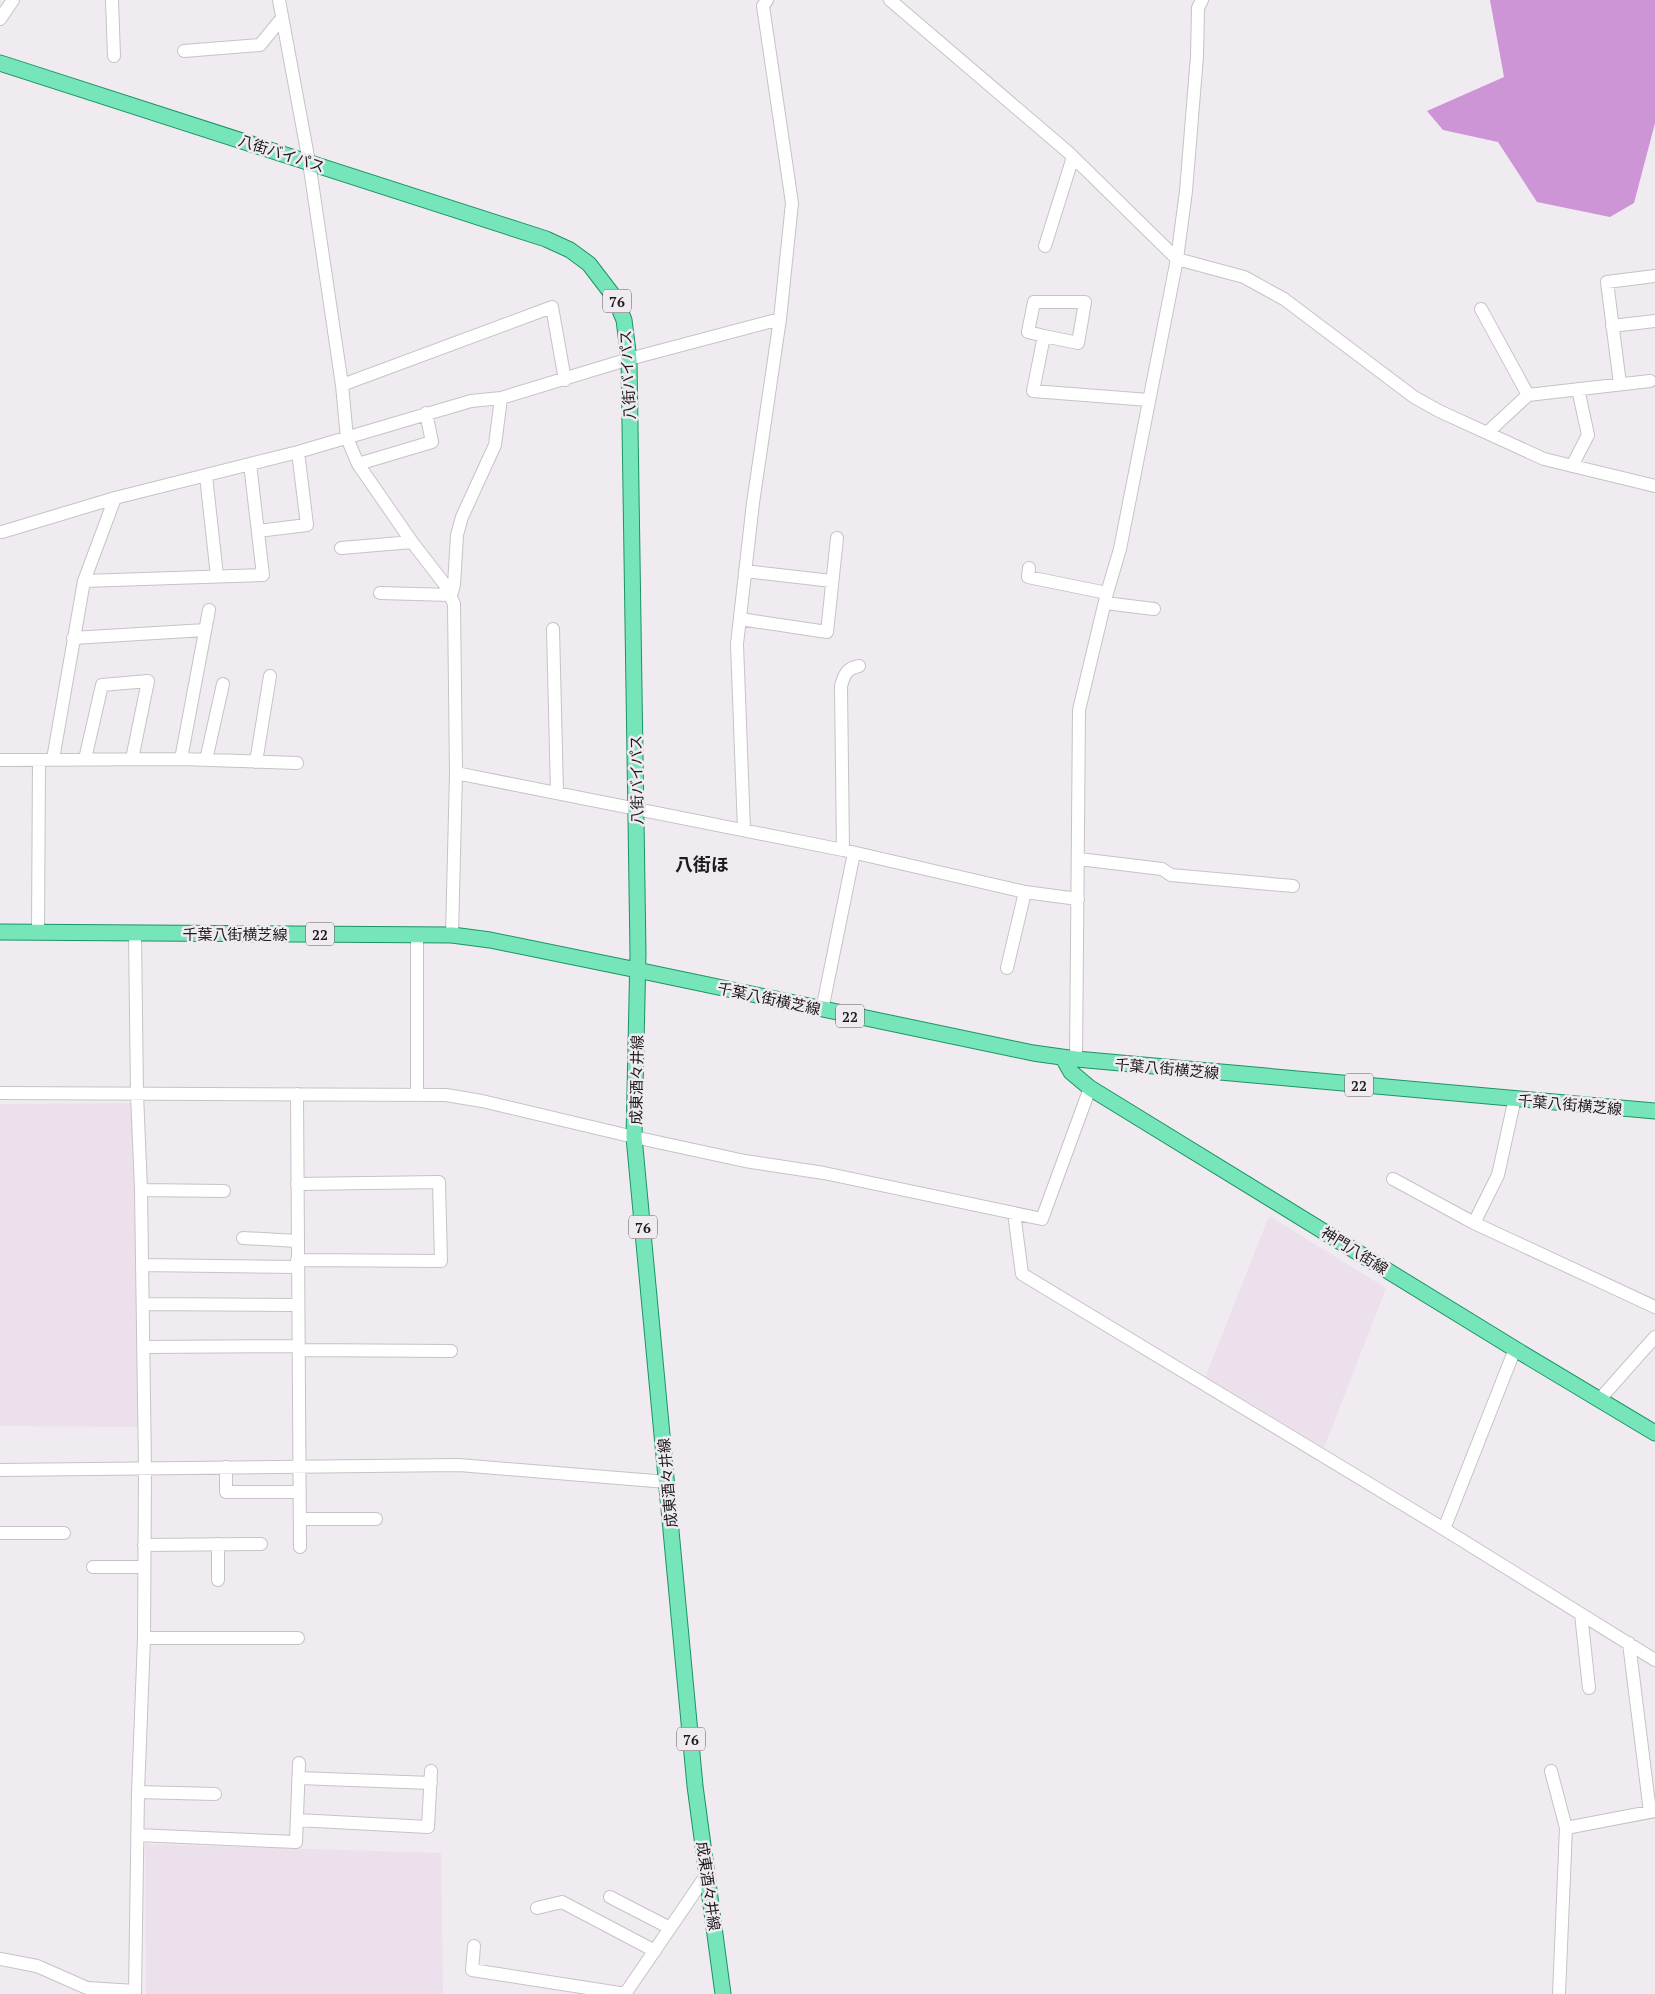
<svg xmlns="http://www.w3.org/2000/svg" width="1655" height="1994" font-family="'PT Serif','Noto Sans JP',serif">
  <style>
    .built { fill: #ebe0ec }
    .forest { fill: #cd94d6 }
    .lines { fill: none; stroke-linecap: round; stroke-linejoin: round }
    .minor-casing { stroke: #c7c2c8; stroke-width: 14 }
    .major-casing { stroke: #1b9465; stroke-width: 17 }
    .minor { stroke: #fff; stroke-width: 12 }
    .major { stroke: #76e6ba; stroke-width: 15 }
    .labels { text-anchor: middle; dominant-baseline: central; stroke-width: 5; stroke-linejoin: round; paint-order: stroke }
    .shield { fill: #f0ebf1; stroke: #5c595c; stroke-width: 1 }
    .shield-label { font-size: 14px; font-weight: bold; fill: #1c1a1c }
    .street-label { font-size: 15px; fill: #1c1a1c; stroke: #f0ebf1 }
    .quarter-label { font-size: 18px; font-weight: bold; fill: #1c1a1c; stroke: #f0ebf1 }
  </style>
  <rect width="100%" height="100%" fill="#f0ebf1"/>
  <path class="built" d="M132,1103L139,1427L0,1426V1104Z
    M1269,1216L1386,1288L1324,1448L1205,1378Z
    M145,1844L441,1853L443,1994H146Z"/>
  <path class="forest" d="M1490,0H1655V123L1634,203L1610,217L1537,202L1498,142L1443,130L1427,111L1504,77Z"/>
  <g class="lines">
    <defs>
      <path id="minor" d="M112,0L114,56
        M279,0L309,162L342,385L347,438L358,464L412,542L446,586L454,604L456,773L452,935
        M890,0L1068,152L1177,259L1244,277L1284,299L1414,397L1439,411L1544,459L1655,486
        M0,19L13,0
        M184,51L260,45L282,18
        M1045,246L1073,157
        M1481,309L1528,395
        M1612,326L1655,321
        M1044,336L1028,332L1034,302H1085L1078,343L1044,336L1033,391L1149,400
        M1620,384L1607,282L1655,276
        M342,385L552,307L565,380
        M1488,432L1528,395L1650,381
        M358,464L432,442L426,413
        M1572,466L1588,435L1578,389
        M206,476L217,576
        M258,531L307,525L298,452
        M2,532L115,498L298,452L471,401L501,398L629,359L780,319
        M341,548L412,542
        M1029,568L1028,577L1107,593
        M745,571L832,581
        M84,581L263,575L250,464
        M380,593L451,595L454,585L457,535L462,517L495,445L501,398
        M1105,603L1154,609
        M740,619L827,632L837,538
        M553,629L557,793
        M73,638L205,630
        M53,759L84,581L115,498
        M85,759L102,685L148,681L132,759
        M181,759L209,610
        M0,760L181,759L297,763
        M206,760L223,684
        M256,762L270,676
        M456,773L843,850L1025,892L1078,899
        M744,830L737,644L753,503L780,319L792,203L763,6L767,0
        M843,850L841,686C844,675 847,668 859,666
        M1079,859L1162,869L1171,875L1293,886
        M38,933L39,760
        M135,933L137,1094L141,1190L145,1468L144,1638L138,1792L135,1994
        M1007,968L1025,892
        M822,1010L854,853
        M1076,1059L1079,710L1107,593L1120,549L1177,259L1186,191L1197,56L1198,8L1202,0
        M0,1093L446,1095L482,1101L634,1137L745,1161L824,1173L1042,1219L1090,1088
        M297,1094L300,1547
        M417,1095V934
        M1393,1179L1474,1223L1655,1307
        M297,1184L439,1182L441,1261L297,1260
        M141,1190L224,1191
        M1014,1213L1022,1274L1444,1529L1655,1660
        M1474,1223L1498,1175L1515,1098
        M243,1238L297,1241
        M142,1265L297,1267
        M143,1304L298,1305
        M143,1347L298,1346
        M298,1350L451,1351
        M1600,1399L1655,1337
        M226,1467V1492H299
        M0,1470L459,1465L667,1482
        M300,1519H376
        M1444,1529L1515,1349
        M0,1533H64
        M218,1544V1580
        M144,1545L261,1544
        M93,1567H144
        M1581,1614L1589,1688
        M144,1638H298
        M1629,1643L1650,1812
        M1551,1771L1566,1828
        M299,1778L431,1783
        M138,1792L215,1794
        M297,1820L428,1827L431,1771
        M137,1835L296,1842L299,1763
        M610,1897L670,1928
        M537,1908L562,1902L655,1951
        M474,1946L472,1970L626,1994
        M0,1959L37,1966L87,1988L135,1991
        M625,1994L707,1874
        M1559,1994L1566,1828L1655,1811"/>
      <path id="major" d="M0,63L546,239L570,250L589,264L615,298L624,320L629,359L638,953L634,1137L695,1786L723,1994
        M0,932L452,935L490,940L637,970L1033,1053L1076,1059L1655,1111
        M1063,1058L1071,1072L1090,1088L1515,1349L1655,1433"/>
    </defs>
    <use href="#minor" class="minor-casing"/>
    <use href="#major" class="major-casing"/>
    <use href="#minor" class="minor"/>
    <use href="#major" class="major"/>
  </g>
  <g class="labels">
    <g class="shield">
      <rect x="603" y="289.5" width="28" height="23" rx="4"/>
      <rect x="306" y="922.5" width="28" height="23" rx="4"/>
      <rect x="836" y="1004.5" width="28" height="23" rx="4"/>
      <rect x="1345" y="1073.5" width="28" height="23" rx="4"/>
      <rect x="629" y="1215.5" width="28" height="23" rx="4"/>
      <rect x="677" y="1727.5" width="28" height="23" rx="4"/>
    </g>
    <g class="shield-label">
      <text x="617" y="301">76</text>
      <text x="320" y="934">22</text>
      <text x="850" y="1016">22</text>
      <text x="1359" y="1085">22</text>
      <text x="643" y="1227">76</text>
      <text x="691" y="1739">76</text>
    </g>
    <g class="street-label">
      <text transform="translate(282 153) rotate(18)">八街バイパス</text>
      <text transform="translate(627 375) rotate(-93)">八街バイパス</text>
      <text transform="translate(636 780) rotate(-91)">八街バイパス</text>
      <text x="235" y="934">千葉八街横芝線</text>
      <text transform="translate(769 998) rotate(12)">千葉八街横芝線</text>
      <text transform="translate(1167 1068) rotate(5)">千葉八街横芝線</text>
      <text transform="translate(636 1080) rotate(-89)">成東酒々井線</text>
      <text transform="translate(1570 1104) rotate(5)">千葉八街横芝線</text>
      <text transform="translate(1355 1250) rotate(32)">神門八街線</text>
      <text transform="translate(667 1483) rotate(-95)">成東酒々井線</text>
      <text transform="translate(709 1886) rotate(82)">成東酒々井線</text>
    </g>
    <g class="quarter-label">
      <text x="702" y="864">八街ほ</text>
    </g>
  </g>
</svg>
